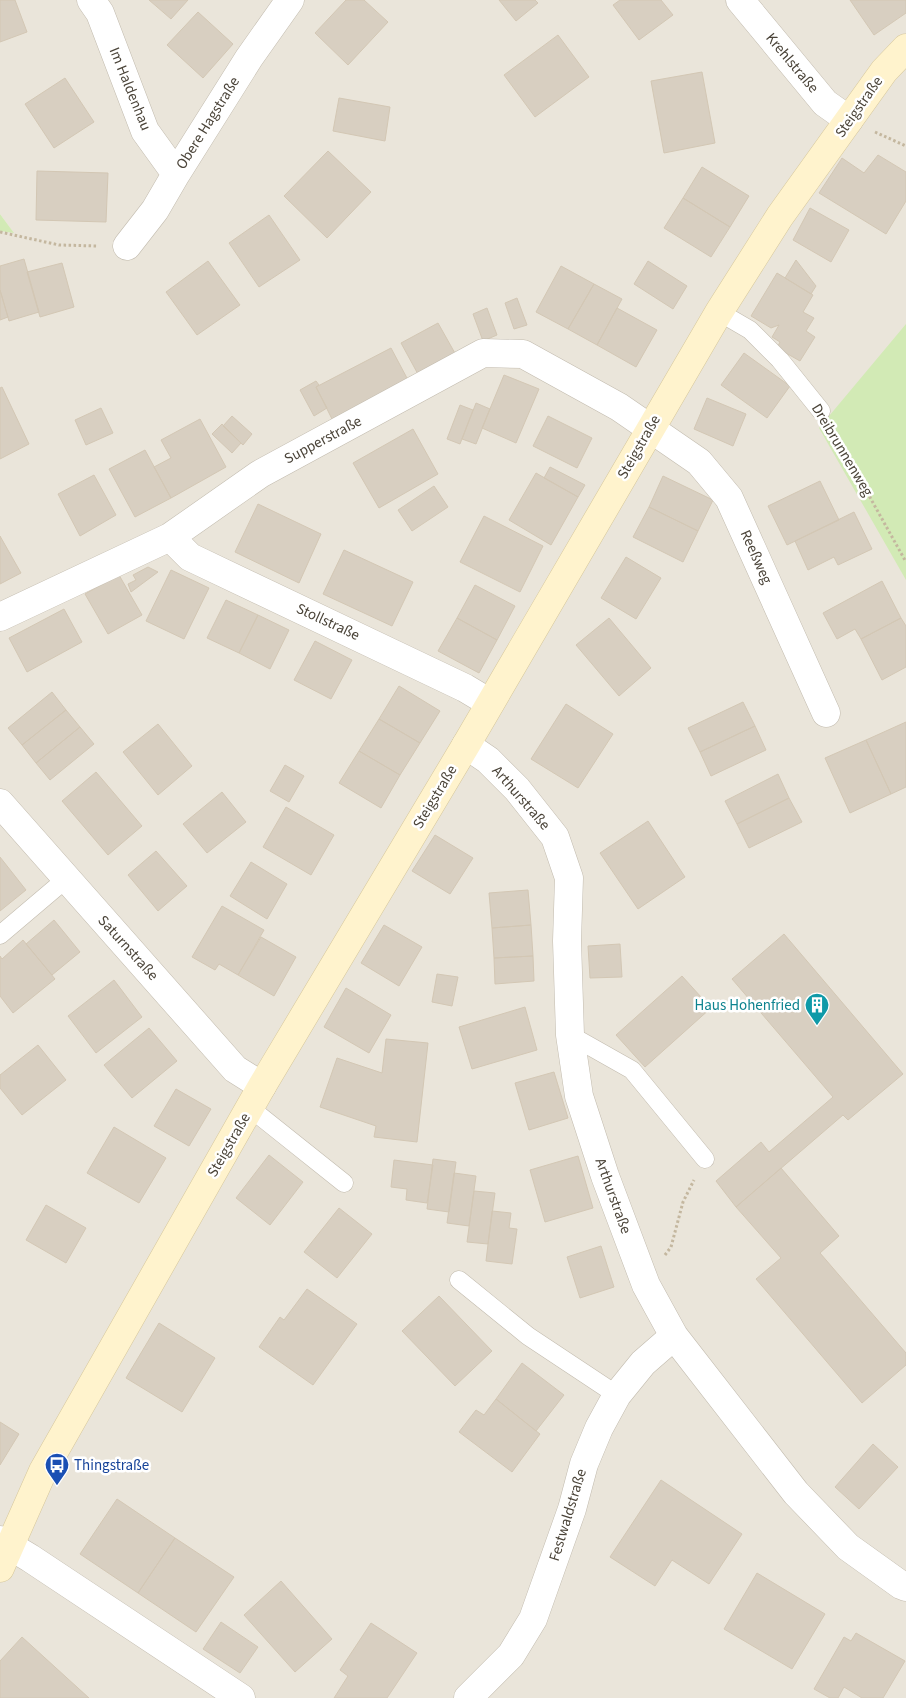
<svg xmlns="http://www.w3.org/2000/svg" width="906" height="1698" font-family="'Source Sans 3',sans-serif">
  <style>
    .residential { fill: #eae5da }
    .green { fill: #d2eab5 }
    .building { fill: #d8cfc1; stroke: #d3c7b4 }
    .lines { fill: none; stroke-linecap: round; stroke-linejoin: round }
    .lane-casing { stroke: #c2bbae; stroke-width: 19 }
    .street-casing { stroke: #c2bbae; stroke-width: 29 }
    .secondary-casing { stroke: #d6c79b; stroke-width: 29 }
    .path { stroke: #c4b79f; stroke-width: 3; stroke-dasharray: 2.5 2.5; stroke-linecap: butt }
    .lane { stroke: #fff; stroke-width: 18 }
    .street { stroke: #fff; stroke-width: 28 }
    .secondary { stroke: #fff3cd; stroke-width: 28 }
    .labels { text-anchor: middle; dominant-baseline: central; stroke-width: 5; stroke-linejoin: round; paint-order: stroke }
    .street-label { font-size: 15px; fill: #4b4439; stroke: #fff }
    .culture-label { font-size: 15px; fill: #0d838f; stroke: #fff; text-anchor: end }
    .transit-label { font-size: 15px; fill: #164399; stroke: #fff; text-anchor: start }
  </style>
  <rect width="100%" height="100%" fill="#f6f3ec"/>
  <path class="residential" d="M0,0H906V1698H0V231L13,232L0,214Z"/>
  <path class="green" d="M0,214L14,233L0,231Z
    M906,324V580L819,428Z"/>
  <path class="building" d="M0,0H15L27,32L0,42Z
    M149,0H188L171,19Z
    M346,0H364L388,22L348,65L315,33Z
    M499,0H535L538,3L516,21Z
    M620,0H661L673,15L639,40L613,5Z
    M850,0H906V13L874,35Z
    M198,12L233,44L203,78L167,45Z
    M558,35L589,77L535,117L504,75Z
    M702,72L715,143L664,153L651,81Z
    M65,78L94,122L54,148L25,104Z
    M339,98L390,107L385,141L333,131Z
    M328,151L371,192L327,238L284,196Z
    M878,155L906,172V201L886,234L819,193L842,158L864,173Z
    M702,167L749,196L730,227L683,198Z
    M37,171L108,173L106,222L36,220Z
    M683,198L730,227L711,257L664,228Z
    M810,208L849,230L831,262L793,240Z
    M269,215L300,260L259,287L229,243Z
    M24,259L39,312L9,321L0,290V266Z
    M796,260L816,286L811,294L785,278Z
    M208,261L240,305L197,335L166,292Z
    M648,261L687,286L673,309L634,284Z
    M62,263L74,307L40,317L27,272Z
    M561,266L594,284L568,329L536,312Z
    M777,273L813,295L803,312L814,318L806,331L815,337L800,361L777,348L780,342L772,337L779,325L771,328L751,316Z
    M594,284L622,299L597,345L568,329Z
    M0,290L8,317L0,320Z
    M517,298L527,325L514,329L505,303Z
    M487,308L497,335L483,341L473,314Z
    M617,308L657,330L636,367L597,345Z
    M438,323L456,355L419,376L401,343Z
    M391,348L408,380L332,419L316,387Z
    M744,353L790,386L767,418L721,385Z
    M504,375L539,389L516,443L482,428Z
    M316,381L319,385L316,387L327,408L314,416L300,390Z
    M2,387L29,444L0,459V388Z
    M707,398L746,414L733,446L694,429Z
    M476,403L490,409L476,444L462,439Z
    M460,405L473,410L460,444L447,439Z
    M101,408L113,433L86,445L75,420Z
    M232,416L252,434L243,445L223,426Z
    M548,416L592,438L577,468L533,446Z
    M200,419L226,467L171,498L154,467L171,458L161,440Z
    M222,424L241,443L232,453L212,434Z
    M413,429L438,474L379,508L353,463Z
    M145,450L171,498L135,517L109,469Z
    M550,467L585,485L578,497L544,478Z
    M536,473L578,497L551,545L509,520Z
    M94,475L116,515L80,536L58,494Z
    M663,476L713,500L698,531L649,507Z
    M820,481L839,520L787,545L768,506Z
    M434,486L448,507L412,531L398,510Z
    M258,504L321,534L299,583L235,552Z
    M649,507L698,531L683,562L633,537Z
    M854,512L872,549L838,565L834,557L808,570L795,541Z
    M484,516L543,546L520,592L460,562Z
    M0,536L21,573L0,584Z
    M344,550L413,582L392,626L323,594Z
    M626,557L661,578L636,619L601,598Z
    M148,567L158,572L131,592L128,584L136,580L133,575Z
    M171,570L209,588L184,639L146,621Z
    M119,575L142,615L108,634L85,594Z
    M882,581L901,618L861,639L855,629L837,639L823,613Z
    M475,585L515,606L497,640L457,618Z
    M226,600L258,615L239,653L207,638Z
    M64,609L82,642L27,672L9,638Z
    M258,615L289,630L270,669L239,653Z
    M457,618L497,640L479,673L438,651Z
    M609,618L651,668L619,696L576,645Z
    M901,618L906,626V667L882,680L861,639Z
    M315,641L352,660L331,699L294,680Z
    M399,686L440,711L420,743L379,719Z
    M52,692L66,710L22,745L8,728Z
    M743,702L755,726L700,752L688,728Z
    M566,704L613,734L578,788L531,759Z
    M66,710L80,727L36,763L22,745Z
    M379,719L420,743L400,775L359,751Z
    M906,722V787L891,794L866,740Z
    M158,724L192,766L158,795L123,752Z
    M755,726L766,750L711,776L700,752Z
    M80,727L94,744L50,780L36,763Z
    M866,740L891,794L850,813L825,758Z
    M359,751L400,775L381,808L339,783Z
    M285,765L304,776L289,802L270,791Z
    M96,772L142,826L108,855L62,801Z
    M778,774L789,798L737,824L725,801Z
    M222,792L246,822L207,853L183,824Z
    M789,798L802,822L749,848L737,824Z
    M286,807L334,835L311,875L263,847Z
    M648,821L685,877L638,909L600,853Z
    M435,835L473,858L450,894L412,871Z
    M156,851L187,886L158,911L128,875Z
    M0,857L26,890L0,911Z
    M251,862L287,884L267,919L230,896Z
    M528,890L531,925L492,928L489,893Z
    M222,906L264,930L238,975L219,964L215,970L192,957Z
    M54,920L80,952L52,975L26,944Z
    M384,925L422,947L399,986L361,963Z
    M531,925L533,956L494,958L492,928Z
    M784,934L903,1074L848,1120L843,1115L736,1207L716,1181L761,1142L769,1152L833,1097L732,979Z
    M261,937L296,957L274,996L238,975Z
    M23,940L55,979L13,1013L0,996V956L2,959Z
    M620,944L622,977L590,978L588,946Z
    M533,956L534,981L495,984L494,958Z
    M437,974L458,977L452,1006L432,1002Z
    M682,976L711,1008L645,1067L616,1035Z
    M114,980L142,1017L96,1053L68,1016Z
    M346,988L391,1015L369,1053L324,1027Z
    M525,1007L537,1050L472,1069L459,1027Z
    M149,1028L177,1061L132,1098L104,1065Z
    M386,1039L428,1043L417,1142L374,1137L376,1126L320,1107L337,1058L382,1073Z
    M38,1045L66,1080L22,1115L0,1088V1075Z
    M554,1072L568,1118L529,1130L515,1083Z
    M176,1089L211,1109L189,1146L154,1126Z
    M114,1127L166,1158L139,1203L87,1173Z
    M269,1155L303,1182L270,1225L236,1198Z
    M578,1156L593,1208L545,1222L530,1170Z
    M433,1159L456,1162L449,1212L427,1209Z
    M394,1160L433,1165L427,1203L406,1200L407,1189L391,1187Z
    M781,1168L839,1236L820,1253L906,1353V1365L862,1403L756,1279L781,1258L736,1207Z
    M454,1173L476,1176L469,1226L447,1223Z
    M474,1191L495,1193L488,1244L467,1242Z
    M46,1205L86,1228L66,1263L26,1240Z
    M339,1208L372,1234L337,1278L304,1252Z
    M492,1211L511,1213L509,1228L517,1229L512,1264L486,1261Z
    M601,1246L614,1287L580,1298L567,1257Z
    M307,1289L357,1324L313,1385L259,1347L280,1317L284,1320Z
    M439,1296L492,1351L455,1386L402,1331Z
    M159,1323L215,1358L182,1412L126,1378Z
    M522,1363L564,1395L536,1431L496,1399Z
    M496,1399L540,1434L512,1472L459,1432L476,1410L484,1415Z
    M0,1422L19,1434L0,1465Z
    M873,1444L898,1467L859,1509L835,1487Z
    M661,1480L742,1534L709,1584L672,1560L655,1586L610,1557Z
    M117,1499L175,1538L138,1593L80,1554Z
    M175,1538L234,1577L196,1632L138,1593Z
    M757,1573L825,1614L792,1669L724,1629Z
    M281,1581L332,1639L295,1672L244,1615Z
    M221,1622L258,1647L240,1673L203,1649Z
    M371,1623L417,1653L387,1698H334L348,1676L340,1670Z
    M856,1633L905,1661L883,1698H862L844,1687L838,1698H830L814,1689L844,1637L851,1641Z
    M22,1637L89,1698H0V1661Z"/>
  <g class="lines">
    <defs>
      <path id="lane" d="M719,312L750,330L780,360L821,411
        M0,935L66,879
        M570,1035L632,1070L705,1159
        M250,1108L344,1183
        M459,1280L528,1336L617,1395"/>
      <path id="street" d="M91,0L100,13L145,131L176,174
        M740,0L825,103L849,120
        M127,246L155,210L176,174L249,58L290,0
        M170,537L190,557L465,688L490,703
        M0,617L170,537L260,474L483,353L523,354L619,407L699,462L729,498L826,713
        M466,745L488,760L517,789L555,837L569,878L567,941L570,1035L579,1096L605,1176L646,1285L674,1336L796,1493L848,1547L901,1585L906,1587
        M0,803L235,1069L262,1086
        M0,1540L30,1558L241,1698
        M468,1698L511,1655L533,1619L572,1509L584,1464L599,1428L617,1395L643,1363L674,1336"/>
      <path id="secondary" d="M0,1568L43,1471L262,1086L466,745L719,312L780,216L884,71L906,48"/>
    </defs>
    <use href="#lane" class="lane-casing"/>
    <use href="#street" class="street-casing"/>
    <use href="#secondary" class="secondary-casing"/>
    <path class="path" d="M875,132L906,146
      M0,232L59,245L98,246
      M833,431L906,562
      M665,1255L671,1247L683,1202L694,1180"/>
    <use href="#lane" class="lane"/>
    <use href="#street" class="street"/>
    <use href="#secondary" class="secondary"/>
  </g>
  <defs>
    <symbol id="building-pin" viewBox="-11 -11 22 30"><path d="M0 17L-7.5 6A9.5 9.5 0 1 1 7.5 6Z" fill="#0f9aa8" stroke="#fff"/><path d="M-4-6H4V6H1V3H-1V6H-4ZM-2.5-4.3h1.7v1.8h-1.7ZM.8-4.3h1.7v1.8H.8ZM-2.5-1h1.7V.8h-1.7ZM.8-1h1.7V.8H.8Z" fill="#fff"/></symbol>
    <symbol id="bus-pin" viewBox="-11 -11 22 30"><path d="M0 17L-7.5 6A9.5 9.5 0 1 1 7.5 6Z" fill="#1a4fb4" stroke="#fff"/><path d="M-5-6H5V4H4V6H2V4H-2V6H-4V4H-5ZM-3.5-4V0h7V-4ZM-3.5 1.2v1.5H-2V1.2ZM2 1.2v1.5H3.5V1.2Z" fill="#fff"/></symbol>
  </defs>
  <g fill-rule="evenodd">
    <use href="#building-pin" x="803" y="991" width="28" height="38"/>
    <use href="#bus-pin" x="43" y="1451" width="28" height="38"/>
  </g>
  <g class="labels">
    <g class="street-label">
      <text transform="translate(792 63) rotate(50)">Krehlstraße</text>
      <text transform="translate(130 89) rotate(68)">Im Haldenhau</text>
      <text transform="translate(859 107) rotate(-55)">Steigstraße</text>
      <text transform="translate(208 123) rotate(-58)">Obere Hagstraße</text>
      <text transform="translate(323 440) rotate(-28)">Supperstraße</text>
      <text transform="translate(639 447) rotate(-60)">Steigstraße</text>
      <text transform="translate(842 450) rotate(59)">Dreibrunnenweg</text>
      <text transform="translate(756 557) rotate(66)">Reeßweg</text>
      <text transform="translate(328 622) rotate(25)">Stollstraße</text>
      <text transform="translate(435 797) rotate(-59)">Steigstraße</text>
      <text transform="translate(521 798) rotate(49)">Arthurstraße</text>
      <text transform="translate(128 948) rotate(48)">Saturnstraße</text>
      <text transform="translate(229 1145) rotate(-60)">Steigstraße</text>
      <text transform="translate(613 1196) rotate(70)">Arthurstraße</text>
      <text transform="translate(568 1515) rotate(-73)">Festwaldstraße</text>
    </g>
    <g class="culture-label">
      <text x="800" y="1005">Haus Hohenfried</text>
    </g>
    <g class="transit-label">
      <text x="74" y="1465">Thingstraße</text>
    </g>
  </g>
</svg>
